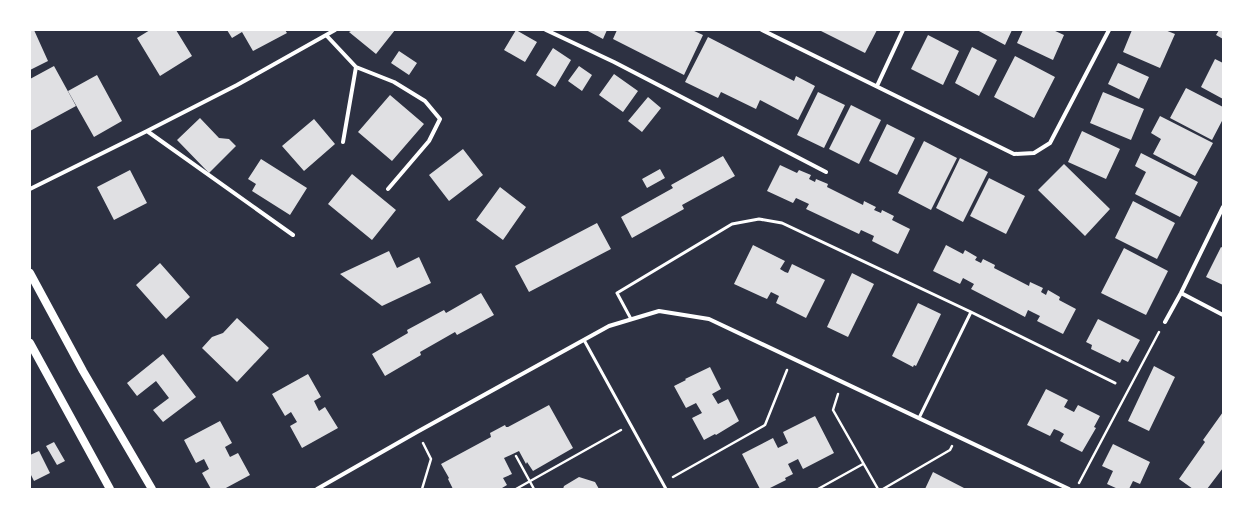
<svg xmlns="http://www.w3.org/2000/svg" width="1253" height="519" font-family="Helvetica,sans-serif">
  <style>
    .building { fill: #e0e0e3 }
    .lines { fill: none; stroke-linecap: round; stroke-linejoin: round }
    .path { stroke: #fff; stroke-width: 2.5 }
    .service { stroke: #fff; stroke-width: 3 }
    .minor { stroke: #fff; stroke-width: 4 }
    .secondary { stroke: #fff; stroke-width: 8 }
  </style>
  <rect width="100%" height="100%" fill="#2d3142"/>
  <path class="building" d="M30,30H34L48,61L30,70Z
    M150,30H176L192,56L160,76L137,38Z
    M227,30H285L287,33L253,51L242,32L232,38Z
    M353,30H395L376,54L349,32Z
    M516,30L537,42L525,62L504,50Z
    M586,30H607L603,39Z
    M617,30H692L703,35L684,75L613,39Z
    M819,30H877L865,53Z
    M977,30H1012L1005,45Z
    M1023,30H1053L1064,35L1053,60L1017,43Z
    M1132,30H1165L1175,34L1160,68L1123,52Z
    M1219,30H1223V39L1216,35Z
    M928,35L959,51L943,85L911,69Z
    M708,37L794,81L796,76L815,86L798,120L760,100L756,109L721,92L718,98L685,82Z
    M972,47L997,60L979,96L955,83Z
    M553,48L571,60L555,87L536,75Z
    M399,51L417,63L409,75L391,63Z
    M1015,56L1055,77L1034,118L994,97Z
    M1215,59L1223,63V99L1201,87Z
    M1118,63L1149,77L1139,99L1108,84Z
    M54,66L76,106L30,131V79Z
    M579,66L592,75L582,91L568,81Z
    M614,74L638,91L623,112L599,95Z
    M97,75L122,121L94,137L68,91Z
    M1186,88L1223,107V119L1212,140L1170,118Z
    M818,92L845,105L824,148L797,135Z
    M1103,92L1144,109L1131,140L1090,123Z
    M390,95L424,124L392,161L358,132Z
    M648,97L661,108L642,132L628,121Z
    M851,105L881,120L859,164L829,149Z
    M1160,116L1213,143L1195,176L1153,154L1161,139L1151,133Z
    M200,118L219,138L229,139L236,146L209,173L177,140Z
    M314,119L335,144L304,171L282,146Z
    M887,124L915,138L897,175L869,161Z
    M1082,131L1120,149L1106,179L1068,162Z
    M924,141L957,158L931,210L898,193Z
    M463,149L483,175L449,201L429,175Z
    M1141,153L1198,182L1180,217L1135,194L1146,172L1135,166Z
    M723,156L735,176L682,205L684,209L632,238L621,217L673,188L671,185Z
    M960,158L988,172L963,222L936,208Z
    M261,159L307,188L290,215L252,191L256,184L248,179Z
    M1064,164L1110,209L1085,236L1038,190Z
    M780,165L797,173L799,170L811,175L809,179L815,182L816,179L828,184L827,187L863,205L864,201L876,207L874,210L881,213L882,210L894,216L892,220L910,229L898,254L872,241L874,236L861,230L859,234L806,209L809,204L796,198L793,203L767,191Z
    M660,169L665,178L647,188L642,179Z
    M130,170L147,203L114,220L97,187Z
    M352,174L396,210L372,240L328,204Z
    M989,178L1025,196L1006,234L970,216Z
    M500,187L526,207L503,240L476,220Z
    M1133,201L1175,223L1157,259L1115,238Z
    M597,223L611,249L529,292L515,266Z
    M753,245L785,261L780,269L785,272L788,273L792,264L825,280L806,318L776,303L779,296L771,292L767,299L734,284Z
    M946,245L963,254L965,250L977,257L975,260L981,263L983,259L995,265L994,268L1029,286L1030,282L1043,288L1041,292L1046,295L1048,290L1060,297L1059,300L1076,309L1063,334L1037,321L1040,316L1028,310L1025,317L971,289L974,284L963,278L960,284L933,271Z
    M1221,247L1223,248V285L1206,277Z
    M1124,248L1168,271L1146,315L1101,293Z
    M389,251L397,268L419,257L431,283L382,306L340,274Z
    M160,263L190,297L166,319L136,285Z
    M852,273L874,284L848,337L827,327Z
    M481,293L494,315L457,335L455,332L420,352L421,355L385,376L372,354L408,333L407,330L444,310L446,313Z
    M918,303L941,314L916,366L914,365L913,367L892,356Z
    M237,318L269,348L237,382L202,348L212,337L223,333Z
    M1098,319L1140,340L1128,362L1122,359L1120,363L1091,349L1092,345L1086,342Z
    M163,354L196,397L163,422L153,410L169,398L156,381L137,396L127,383Z
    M1154,366L1175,377L1149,431L1128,421Z
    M710,367L721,389L712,394L718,404L728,399L739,421L716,435L715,434L704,440L692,418L702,413L696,403L686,408L674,386L686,380L685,379Z
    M308,374L321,397L314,401L319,411L325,407L338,428L302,448L290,426L297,422L291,412L285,416L272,394Z
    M1046,389L1068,400L1064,407L1074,412L1078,405L1100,416L1094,427L1096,428L1082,452L1060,441L1064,434L1059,431L1054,429L1050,436L1027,425Z
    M549,405L573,448L533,471L527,462L526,464L519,451L504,458L512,474L503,478L507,485L502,488L503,489H453L448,479L449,478L441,464L491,437L490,433L505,425L506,427H508Z
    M1223,412L1222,462L1223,468L1207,489H1193L1179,479L1205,442L1203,440Z
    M815,416L834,453L803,469L798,459L788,464L793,474L785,478L786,480L768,489H760L742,454L773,438L778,448L788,443L783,432Z
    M220,421L232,443L225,447L230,457L238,453L250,475L224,489H211L202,473L209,469L204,459L196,463L184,440Z
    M54,442L65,461L57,465L46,446Z
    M1113,444L1150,462L1140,484L1133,481L1129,489H1118L1107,484L1113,471L1102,466Z
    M39,451L50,473L34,481L30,473V455Z
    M933,472L964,488L963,489H925Z
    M579,477L595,482L599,489H563L564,486Z"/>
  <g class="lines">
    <path class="path" d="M838,394L833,410L878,489
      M516,456L534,489
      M673,477L765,425L787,370
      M1079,483L1159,332
      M422,489L431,459L423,443
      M516,489L621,430
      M818,489L863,464
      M883,489L950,450L952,446"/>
    <path class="service" d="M631,319L617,293L732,224L759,219L782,223L971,312L1115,383
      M584,340L666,489
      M919,418L971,312"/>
    <path class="minor" d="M546,30L614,62L826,172
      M762,30L1014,154L1034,153L1050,143L1109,30
      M326,35L356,67L394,82L425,101L440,119L429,141L388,189
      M877,86L903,30
      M147,131L293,235
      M343,142L356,67
      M30,189L147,131L237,85L335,30
      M1181,293L1223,315
      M1165,322L1181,293L1223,207
      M317,489L417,432L609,326L659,311L709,319L1069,489"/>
    <path class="secondary" d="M30,273L83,371L152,489
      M30,343L110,489"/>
  </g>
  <rect width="1253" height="519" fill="none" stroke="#ffffff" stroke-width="62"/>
</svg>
